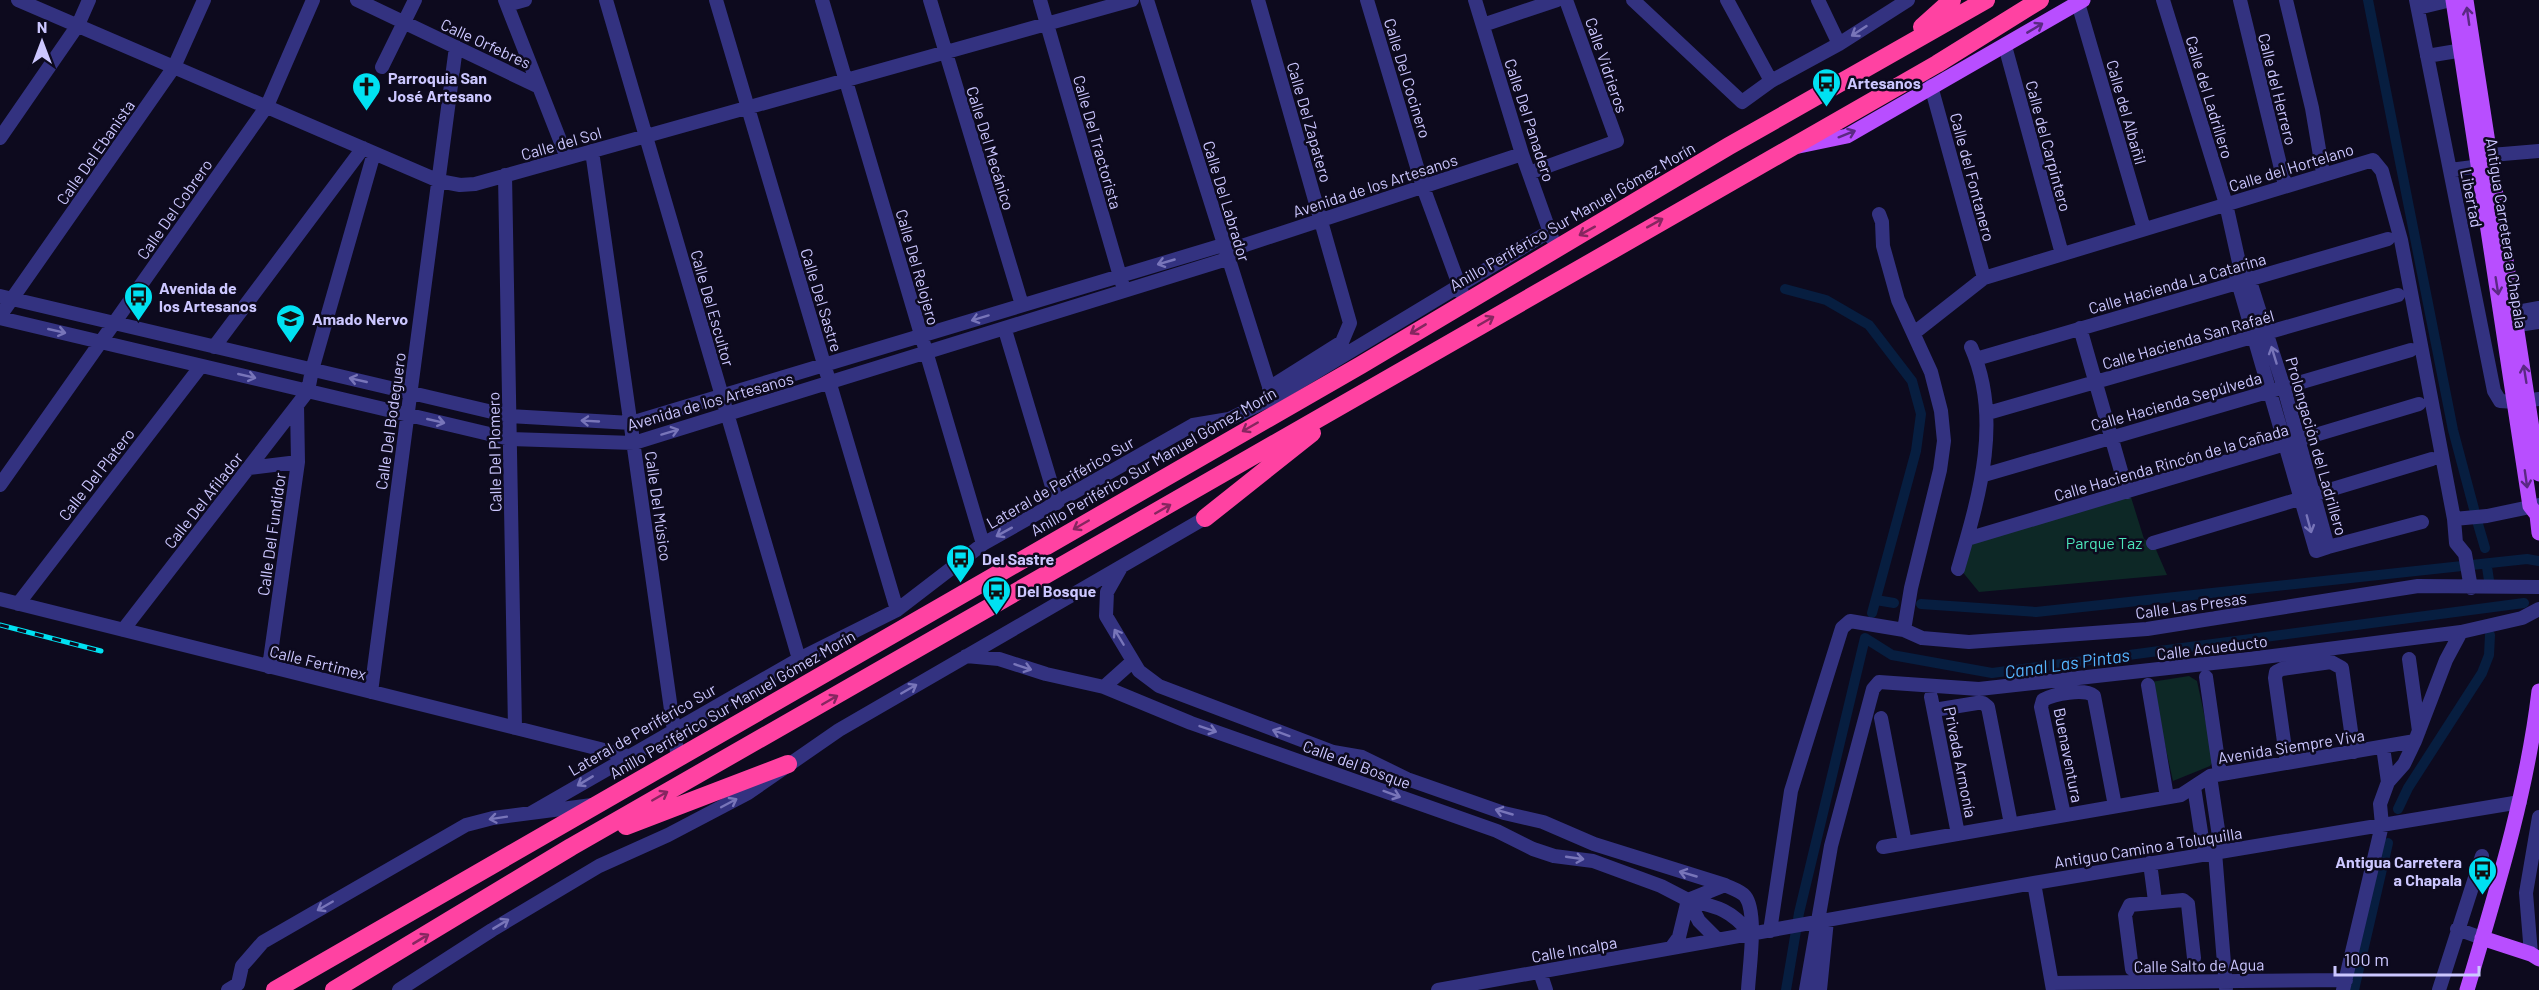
<svg xmlns="http://www.w3.org/2000/svg" width="2539" height="990" font-family="Barlow,sans-serif">
  <style>
    .green { fill: #0d2826 }
    .lines { fill: none; stroke-linecap: round; stroke-linejoin: round }
    .canal { stroke: #071e40; stroke-width: 10 }
    .minor { stroke: #333280; stroke-width: 14 }
    .major { stroke: #b84eff; stroke-width: 15 }
    .highway { stroke: #ff42a2; stroke-width: 18 }
    .rail-casing { stroke: #00e1f2; stroke-width: 5 }
    .rail { stroke: #0d0a1e; stroke-width: 3; stroke-dasharray: 9; stroke-linecap: butt }
    .oneway { stroke: #5a2983 }
    .oneway2 { stroke: #7875b9 }
    .oneway3 { stroke: #862660 }
    .labels { text-anchor: middle; dominant-baseline: central; stroke-width: 5; stroke-linejoin: round; paint-order: stroke }
    .street-label { font-size: 16px; fill: #ccc7ff; stroke: #0d0a1e }
    .poi-label { font-size: 16px; font-weight: bold; fill: #ccc7ff; stroke: #0d0a1e; text-anchor: start }
    .park-label { font-size: 16px; fill: #4ce6bb; stroke: #0d0a1e }
    .water-label { font-size: 18px; font-style: italic; fill: #55b5ff; stroke: #0d0a1e }
  </style>
  <rect width="100%" height="100%" fill="#0d0a1e"/>
  <path class="green" d="M2130,494L2144,539L2154,545L2167,575L1979,592L1961,570L1970,540Z
    M2189,676L2197,681L2214,760L2210,766L2173,781L2151,682Z"/>
  <g class="lines">
    <path class="canal" d="M2368,0L2453,430L2474,509
      M1785,289L1826,300L1869,325L1912,381L1921,414L1916,451L1872,613
      M2478,524L2485,548
      M2487,567L2490,587
      M1876,600L1894,603
      M1921,604L2036,612L2527,559L2539,561
      M2398,809L2408,788L2482,673L2489,655L2490,635
      M1786,990L1799,913L1865,638L1892,655L1992,673L2524,603
      M2354,990L2388,843"/>
    <path class="minor" d="M18,0L439,181L460,185L475,184L1132,0
      M357,0L537,86
      M505,0L567,158
      M606,0L799,659
      M716,0L897,610
      M822,0L983,544
      M930,0L1022,305
      M1040,0L1122,283
      M1147,0L1272,396
      M1258,0L1350,323L1342,342L1269,388
      M1367,0L1423,187L1465,301
      M1475,0L1522,154L1552,238
      M1633,0L1742,102L1771,81L1839,44L1908,0
      M1727,0L1771,81
      M1818,0L1839,44
      M2163,0L2226,204L2240,267L2249,278L2284,388L2328,547L2316,551L2238,282L2236,275L2240,267
      M2240,0L2285,185
      M2286,0L2312,108L2323,173
      M2416,0L2494,391L2500,401L2515,402L2539,399
      M2078,3L2144,229
      M507,5L525,0
      M2418,8L2451,0
      M1483,25L1557,0
      M2005,46L2062,254
      M2427,56L2469,49
      M382,67L415,0
      M1931,86L1984,278
      M0,138L78,25L89,0
      M592,151L678,759
      M2479,156L2539,151
      M2450,170L2489,165
      M1529,173L1617,141L1566,0
      M505,175L515,728
      M1879,214L1882,222L1883,246L1898,300L1931,372L1941,411L1944,441L1940,470L1911,588L1904,630
      M0,296L509,416L631,423L1223,245L1239,247L1522,154
      M2506,314L2539,308
      M0,316L174,67L204,0
      M0,318L510,439L634,443L1227,259L1239,247
      M2505,327L2539,322
      M2080,328L2127,492
      M1005,330L1057,503
      M1914,333L1984,278L2373,160L2382,171L2401,240L2454,519L2456,543L2465,554L2471,588
      M214,347L363,148
      M1976,359L2388,239
      M1988,413L2398,295
      M249,468L298,462
      M1984,475L2411,350
      M0,485L267,106L313,0
      M2454,519L2487,516L2539,505
      M1967,539L2419,404
      M2153,543L2432,459
      M2328,547L2422,522
      M1120,569L1107,592L1106,616L1139,671L1159,686L1333,752L1362,757L1407,779L1504,813L1543,822L1594,844L1725,885C1731,888 1741,891 1745,896C1758,912 1749,969 1748,990
      M1958,569C1979,497 2003,419 1971,347
      M0,599L628,756
      M18,604L201,366
      M123,630L308,391L312,370L374,153
      M966,656L999,659L1046,674L1104,687L1191,723L1497,831L1533,849L1554,856L1593,861L1661,886L1688,900L1699,921L1716,938
      M2409,659L2419,731
      M269,667L298,462L297,405
      M2206,677L2220,774
      M2148,685L2167,797
      M1104,687L1133,661
      M371,692L456,47
      M1931,697L1958,834
      M1934,710L1977,703H1983L1988,707L2011,824
      M1881,718L1905,843
      M2287,763L2275,678L2276,672L2282,669L2331,662L2342,668L2354,752
      M2210,776L2220,843L2215,852L2226,988
      M2388,782L2404,764L2415,741
      M2194,787L2203,845L2215,852
      M531,813L799,659L897,610L983,544L1193,425L1229,419L1273,398L1550,231
      M2064,815L2041,707L2043,700C2054,694 2084,688 2094,696L2115,806
      M1883,847L2181,795L2210,776L2415,741L2446,660L2461,632
      M2150,863L2155,901
      M2034,883L2053,990
      M1688,900C1718,907 1730,909 1750,933
      M1688,900L1725,885
      M2457,929L2482,938
      M1770,931L1791,791L1842,628L1850,621L1904,630L1922,638L1969,642L2147,629L2418,586L2539,587
      M1671,948L1679,937L1688,900
      M2531,954L2526,893L2539,817
      M2132,969L2125,915L2130,905L2183,900L2188,904L2194,958
      M1540,972L1546,990
      M2052,983L2346,980
      M228,990L238,984L242,966L263,942L466,825L493,818L592,805
      M399,990L492,930L599,866L668,835L748,793L839,730L1205,518
      M1438,990L2034,883L2520,802
      M1806,990L1831,846L1873,689L1879,682L1979,689L2249,659L2461,632L2522,618L2539,609
      M1820,990L1827,920
      M2343,990L2382,825L2380,804L2388,782L2383,747
      M2439,990L2482,856"/>
    <path class="major" d="M2453,0L2530,506L2537,515L2539,533
      M2466,0L2539,474
      M1799,146L1847,136L2083,0
      M2482,938L2531,954L2539,959
      M2467,990C2496,892 2527,793 2539,691"/>
    <path class="highway" d="M1922,27L1952,0
      M1205,518L1312,433
      M626,826L788,764
      M275,990L1361,365L1729,146L1986,0
      M334,990L571,847L1937,64L2040,0"/>
    <defs>
      <path id="rail" d="M0,625L101,651"/>
    </defs>
    <use href="#rail" class="rail-casing"/>
    <use href="#rail" class="rail"/>
  </g>
  <defs><path id="oneway-shaft" d="M-6 0H5M1.5-3L5.5 0L1.5 3" fill="none" stroke-width="1.6" stroke-linecap="round" stroke-linejoin="round" transform="scale(1.5)"/></defs>
  <g class="oneway">
    <use href="#oneway-shaft" transform="translate(2468 16) rotate(-98)"/>
    <use href="#oneway-shaft" transform="translate(2035 28) rotate(-31)"/>
    <use href="#oneway-shaft" transform="translate(1847 134) rotate(-22)"/>
    <use href="#oneway-shaft" transform="translate(2497 286) rotate(81)"/>
    <use href="#oneway-shaft" transform="translate(2525 374) rotate(-99)"/>
    <use href="#oneway-shaft" transform="translate(2526 479) rotate(82)"/>
  </g>
  <g class="oneway2">
    <use href="#oneway-shaft" transform="translate(1859 31) rotate(147)"/>
    <use href="#oneway-shaft" transform="translate(1166 262) rotate(164)"/>
    <use href="#oneway-shaft" transform="translate(980 318) rotate(163)"/>
    <use href="#oneway-shaft" transform="translate(57 331) rotate(13)"/>
    <use href="#oneway-shaft" transform="translate(2274 355) rotate(-107)"/>
    <use href="#oneway-shaft" transform="translate(247 376) rotate(13)"/>
    <use href="#oneway-shaft" transform="translate(358 380) rotate(-167)"/>
    <use href="#oneway-shaft" transform="translate(436 421) rotate(13)"/>
    <use href="#oneway-shaft" transform="translate(590 421) rotate(-177)"/>
    <use href="#oneway-shaft" transform="translate(670 432) rotate(-17)"/>
    <use href="#oneway-shaft" transform="translate(2309 524) rotate(75)"/>
    <use href="#oneway-shaft" transform="translate(1004 532) rotate(151)"/>
    <use href="#oneway-shaft" transform="translate(1119 637) rotate(-121)"/>
    <use href="#oneway-shaft" transform="translate(1023 667) rotate(18)"/>
    <use href="#oneway-shaft" transform="translate(909 689) rotate(-30)"/>
    <use href="#oneway-shaft" transform="translate(1208 729) rotate(19)"/>
    <use href="#oneway-shaft" transform="translate(1281 733) rotate(-160)"/>
    <use href="#oneway-shaft" transform="translate(585 781) rotate(149)"/>
    <use href="#oneway-shaft" transform="translate(1392 794) rotate(20)"/>
    <use href="#oneway-shaft" transform="translate(729 803) rotate(-28)"/>
    <use href="#oneway-shaft" transform="translate(1504 812) rotate(-164)"/>
    <use href="#oneway-shaft" transform="translate(498 818) rotate(171)"/>
    <use href="#oneway-shaft" transform="translate(1575 858) rotate(8)"/>
    <use href="#oneway-shaft" transform="translate(1688 874) rotate(-164)"/>
    <use href="#oneway-shaft" transform="translate(325 906) rotate(150)"/>
    <use href="#oneway-shaft" transform="translate(501 924) rotate(-31)"/>
  </g>
  <g class="oneway3">
    <use href="#oneway-shaft" transform="translate(1655 223) rotate(-29)"/>
    <use href="#oneway-shaft" transform="translate(1587 231) rotate(151)"/>
    <use href="#oneway-shaft" transform="translate(1486 321) rotate(-30)"/>
    <use href="#oneway-shaft" transform="translate(1418 329) rotate(149)"/>
    <use href="#oneway-shaft" transform="translate(1250 427) rotate(150)"/>
    <use href="#oneway-shaft" transform="translate(1163 509) rotate(-30)"/>
    <use href="#oneway-shaft" transform="translate(1081 525) rotate(150)"/>
    <use href="#oneway-shaft" transform="translate(830 700) rotate(-30)"/>
    <use href="#oneway-shaft" transform="translate(660 796) rotate(-30)"/>
    <use href="#oneway-shaft" transform="translate(421 939) rotate(-31)"/>
  </g>
  <defs>
    <symbol id="bus-pin" viewBox="-11 -11 22 30"><path d="M0 17L-7.5 6A9.5 9.5 0 1 1 7.5 6Z" fill="#00e1f2" stroke="#0d0a1e"/><path d="M-5-6H5V4H4V6H2V4H-2V6H-4V4H-5ZM-3.5-4V0h7V-4ZM-3.5 1.2v1.5H-2V1.2ZM2 1.2v1.5H3.5V1.2Z" fill="#111"/></symbol>
    <symbol id="church-pin" viewBox="-11 -11 22 30"><path d="M0 17L-7.5 6A9.5 9.5 0 1 1 7.5 6Z" fill="#00e1f2" stroke="#0d0a1e"/><path d="M-1.2-6h2.4v3.5h3.3v2.4h-3.3V6h-2.4V-.1h-3.3v-2.4h3.3Z" fill="#111"/></symbol>
    <symbol id="school-pin" viewBox="-11 -11 22 30"><path d="M0 17L-7.5 6A9.5 9.5 0 1 1 7.5 6Z" fill="#00e1f2" stroke="#0d0a1e"/><path d="M0-5L7-2L0 1L-7-2ZM-4 1L0 2.5L4 1V4Q0 6-4 4Z" fill="#111"/></symbol>
  </defs>
  <g fill-rule="evenodd">
    <use href="#bus-pin" x="1810" y="66" width="33" height="45"/>
    <use href="#church-pin" x="350" y="70" width="33" height="45"/>
    <use href="#bus-pin" x="122" y="280" width="33" height="45"/>
    <use href="#school-pin" x="274" y="302" width="33" height="45"/>
    <use href="#bus-pin" x="944" y="542" width="33" height="45"/>
    <use href="#bus-pin" x="980" y="574" width="33" height="45"/>
    <use href="#bus-pin" x="2466" y="854" width="33" height="45"/>
  </g>
  <g class="labels">
    <g class="street-label">
      <text transform="translate(486 43) rotate(25)">Calle Orfebres</text>
      <text transform="translate(1607 65) rotate(71)">Calle Vidrieros</text>
      <text transform="translate(1408 78) rotate(73)">Calle Del Cocinero</text>
      <text transform="translate(2278 89) rotate(76)">Calle del Herrero</text>
      <text transform="translate(2210 97) rotate(73)">Calle del Ladrillero</text>
      <text transform="translate(2127 112) rotate(74)">Calle del Albañil</text>
      <text transform="translate(1530 120) rotate(72)">Calle Del Panadero</text>
      <text transform="translate(1310 122) rotate(74)">Calle Del Zapatero</text>
      <text transform="translate(1098 142) rotate(74)">Calle Del Tractorista</text>
      <text transform="translate(561 143) rotate(-16)">Calle del Sol</text>
      <text transform="translate(2049 146) rotate(75)">Calle del Carpintero</text>
      <text transform="translate(991 148) rotate(73)">Calle Del Mecánico</text>
      <text transform="translate(95 152) rotate(-55)">Calle Del Ebanista</text>
      <text transform="translate(2291 167) rotate(-17)">Calle del Hortelano</text>
      <text transform="translate(1973 177) rotate(75)">Calle del Fontanero</text>
      <text transform="translate(1375 185) rotate(-18)">Avenida de los Artesanos</text>
      <text transform="translate(2472 198) rotate(79)">Libertad</text>
      <text transform="translate(1227 201) rotate(73)">Calle Del Labrador</text>
      <text transform="translate(174 209) rotate(-55)">Calle Del Cobrero</text>
      <text transform="translate(1572 216) rotate(-30)">Anillo Periférico Sur Manuel Gómez Morín</text>
      <text transform="translate(2507 233) rotate(81)">Antigua Carretera a Chapala</text>
      <text transform="translate(918 267) rotate(74)">Calle Del Relojero</text>
      <text transform="translate(2177 283) rotate(-16)">Calle Hacienda La Catarina</text>
      <text transform="translate(822 300) rotate(73)">Calle Del Sastre</text>
      <text transform="translate(713 308) rotate(74)">Calle Del Escultor</text>
      <text transform="translate(2188 339) rotate(-16)">Calle Hacienda San Rafaél</text>
      <text transform="translate(710 401) rotate(-16)">Avenida de los Artesanos</text>
      <text transform="translate(2176 401) rotate(-16)">Calle Hacienda Sepúlveda</text>
      <text transform="translate(390 421) rotate(-82)">Calle Del Bodeguero</text>
      <text transform="translate(2317 446) rotate(74)">Prolongación del Ladrillero</text>
      <text transform="translate(494 452) rotate(-91)">Calle Del Plomero</text>
      <text transform="translate(1153 461) rotate(-30)">Anillo Periférico Sur Manuel Gómez Morín</text>
      <text transform="translate(2171 462) rotate(-16)">Calle Hacienda Rincón de la Cañada</text>
      <text transform="translate(96 474) rotate(-52)">Calle Del Platero</text>
      <text transform="translate(1060 482) rotate(-30)">Lateral de Periférico Sur</text>
      <text transform="translate(203 500) rotate(-52)">Calle Del Afilador</text>
      <text transform="translate(659 506) rotate(82)">Calle Del Músico</text>
      <text transform="translate(271 534) rotate(-82)">Calle Del Fundidor</text>
      <text transform="translate(2191 605) rotate(-8)">Calle Las Presas</text>
      <text transform="translate(2212 647) rotate(-7)">Calle Acueducto</text>
      <text transform="translate(318 662) rotate(14)">Calle Fertimex</text>
      <text transform="translate(732 704) rotate(-30)">Anillo Periférico Sur Manuel Gómez Morín</text>
      <text transform="translate(642 729) rotate(-30)">Lateral de Periférico Sur</text>
      <text transform="translate(2291 746) rotate(-9)">Avenida Siempre Viva</text>
      <text transform="translate(2069 755) rotate(79)">Buenaventura</text>
      <text transform="translate(1961 762) rotate(79)">Privada Armonía</text>
      <text transform="translate(1357 764) rotate(20)">Calle del Bosque</text>
      <text transform="translate(2148 847) rotate(-9)">Antiguo Camino a Toluquilla</text>
      <text transform="translate(1574 949) rotate(-10)">Calle Incalpa</text>
      <text transform="translate(2199 965) rotate(-1)">Calle Salto de Agua</text>
    </g>
    <g class="poi-label">
      <text x="388" y="77">Parroquia San<tspan x="388" dy="18">José Artesano</tspan></text>
      <text x="1847" y="82">Artesanos</text>
      <text x="159" y="287">Avenida de<tspan x="159" dy="18">los Artesanos</tspan></text>
      <text x="312" y="318">Amado Nervo</text>
      <text x="982" y="558">Del Sastre</text>
      <text x="1017" y="590">Del Bosque</text>
      <text x="2462" y="861" text-anchor="end">Antigua Carretera<tspan x="2462" dy="18">a Chapala</tspan></text>
    </g>
    <g class="park-label">
      <text x="2104" y="542">Parque Taz</text>
    </g>
    <g class="water-label">
      <text transform="translate(2067 663) rotate(-8)">Canal Las Pintas</text>
    </g>
  </g>
  <g transform="translate(42 42)" stroke="#0d0a1e" stroke-width="4.5" paint-order="stroke">
  <path d="M0-4.5L10 22L0 15L-10 22Z" fill="#ccc7ff"/>
  <text y="-9" font-size="16" font-weight="bold" text-anchor="middle" fill="#ccc7ff">N</text>
  </g>
  <path d="M2335 966v9h144v-9" fill="none" stroke="#ccc7ff" stroke-width="3"/>
  <text x="2344" y="966" font-size="18" fill="#ccc7ff" stroke="#0d0a1e" stroke-width="4.5" paint-order="stroke">100 m</text>
</svg>
